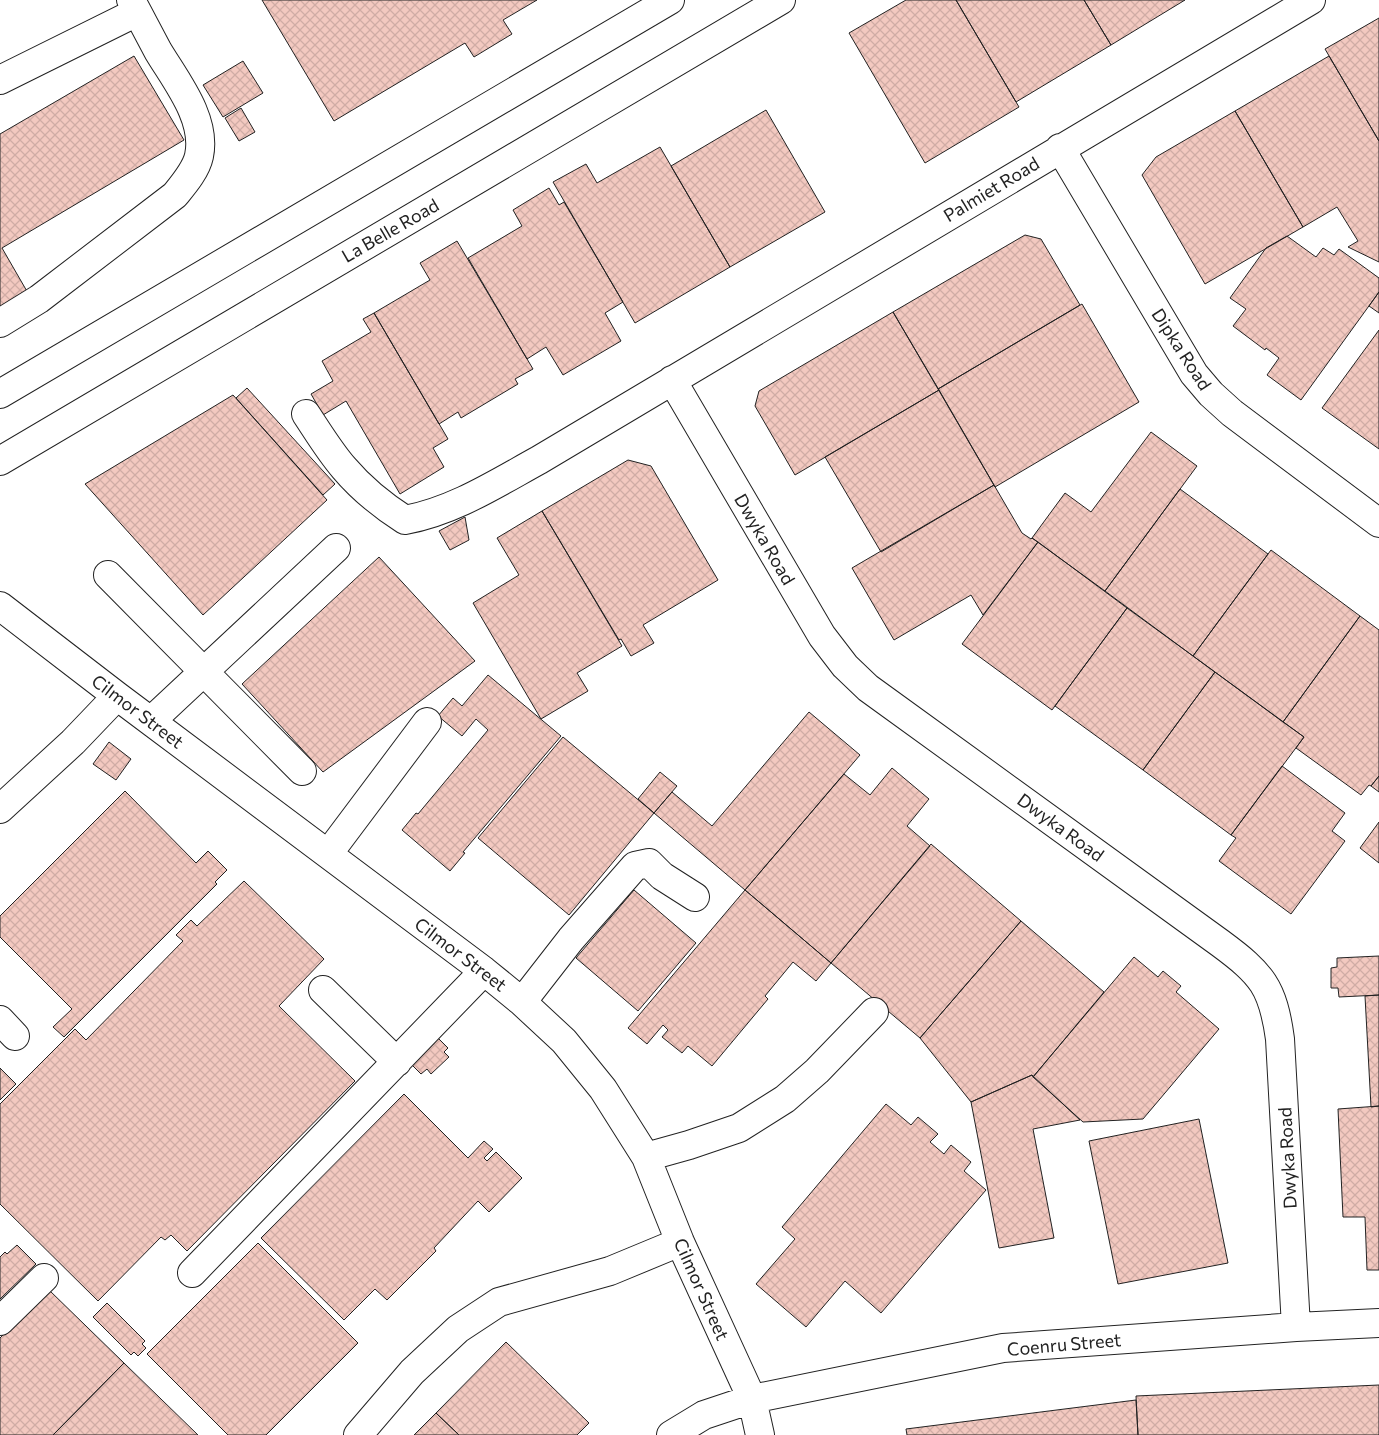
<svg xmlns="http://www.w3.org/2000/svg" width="1379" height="1435" font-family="Commissioner,sans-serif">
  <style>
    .building { fill: url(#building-cross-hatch); stroke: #222 }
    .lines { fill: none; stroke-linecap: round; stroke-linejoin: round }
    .minor-casing { stroke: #222; stroke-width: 30 }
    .major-casing { stroke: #222; stroke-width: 30 }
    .minor { stroke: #fff; stroke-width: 28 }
    .major { stroke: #fff; stroke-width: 28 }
    .labels { text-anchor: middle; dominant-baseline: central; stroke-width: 4; stroke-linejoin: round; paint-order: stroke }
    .street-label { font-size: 18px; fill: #222; stroke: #fff }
  </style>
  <defs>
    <pattern id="building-cross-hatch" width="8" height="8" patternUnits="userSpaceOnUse" patternTransform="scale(1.25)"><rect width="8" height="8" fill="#f3c9c0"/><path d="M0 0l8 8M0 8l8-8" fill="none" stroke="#d0aca5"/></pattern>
  </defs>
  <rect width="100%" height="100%" fill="#fff"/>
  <path class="building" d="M262,0H537L503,20L512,34L474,57L465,43L334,121Z
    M906,0H956L1019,107L925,163L849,33Z
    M956,0H1084L1111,45L1016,102Z
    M1084,0H1185L1111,45Z
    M1379,18V141L1325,49Z
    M134,56L184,140L2,248L32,300L0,319V134Z
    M1329,56L1379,141V262L1348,247L1358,241L1337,207L1303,227L1235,111Z
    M243,61L263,93L223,117L203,85Z
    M241,108L255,132L239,141L225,118Z
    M766,110L825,212L730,267L671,166Z
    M1235,111L1303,227L1205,284L1142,175L1156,157Z
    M660,147L730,267L635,323L553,182L586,164L597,183Z
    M549,188L559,205L564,202L623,302L605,313L621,341L563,375L546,347L527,359L468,258L522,226L513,210Z
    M1025,235L1041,239L1080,305L938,389L893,312Z
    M1287,236L1316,257L1323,248L1334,255L1339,249L1379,278V292L1301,400L1267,375L1279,358L1266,348L1265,350L1233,326L1246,309L1230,298L1266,248Z
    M457,241L533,369L515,379L518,384L461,418L458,412L439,424L374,313L430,280L420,263Z
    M1379,292V313L1369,306Z
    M1082,304L1139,402L995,487L938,389Z
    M893,312L939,390L795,475L755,406L759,391Z
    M374,313L448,439L433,448L444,467L400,494L346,401L323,415L311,394L333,381L322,361L371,332L363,319Z
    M1379,330V449L1322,408Z
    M247,388L335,484L323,495L236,398Z
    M939,390L994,485L881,552L825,457Z
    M233,395L327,500L203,615L85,484Z
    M1151,432L1197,466L1105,591L1032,538L1065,493L1091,512Z
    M628,460L651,466L718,580L643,625L654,643L631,656L621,639L619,640L542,511Z
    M994,485L1022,533L1031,539L1032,538L1038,542L983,615L971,595L894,640L852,568Z
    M1180,489L1268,554L1193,656L1105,591Z
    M542,511L622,646L577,673L588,691L541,719L473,603L519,575L497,538Z
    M465,517L469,540L450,550L439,531Z
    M1038,542L1127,608L1052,710L962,644Z
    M1271,550L1360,616L1283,722L1193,656Z
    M379,557L475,661L323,772L242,684Z
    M1127,608L1215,672L1143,770L1055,706Z
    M1360,616L1379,630V776L1371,786L1369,785L1361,795L1296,748L1304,737L1283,722Z
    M1215,672L1304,737L1231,835L1143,770Z
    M488,675L561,736L463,852L465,853L450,871L402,830L416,813L418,814L488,730L476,719L462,736L438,716L453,698L462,706Z
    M809,712L860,755L745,890L654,813L672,792L712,826Z
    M563,737L654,813L569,915L478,838Z
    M109,742L131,759L116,780L93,764Z
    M1282,766L1345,813L1332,831L1345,841L1291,914L1219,861L1236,838L1231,835Z
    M892,768L929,799L907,826L930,846L831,963L745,890L844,774L870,795Z
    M660,772L677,786L654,813L638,799Z
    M1379,776V792L1371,786Z
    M125,791L196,863L208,851L227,870L215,882L217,884L64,1037L53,1027L72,1009L0,937V916Z
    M1379,822V863L1360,848Z
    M931,844L1021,921L920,1038L831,963Z
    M244,881L324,959L279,1006L355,1081L187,1251L171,1235L165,1240L161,1237L98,1301L0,1204V1104L75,1029L86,1040L183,941L176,935L191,920L197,926Z
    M634,890L696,943L638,1011L576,958Z
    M745,890L831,963L816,981L793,962L765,996L768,999L712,1066L688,1046L682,1053L662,1037L668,1030L663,1025L647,1044L628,1028Z
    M1021,921L1104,992L1033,1077L1032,1075L971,1102L920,1038Z
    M1379,956V995L1339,997L1338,988H1331V968L1337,967V958Z
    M1134,957L1158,977L1163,971L1181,986L1176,992L1219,1029L1143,1119L1083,1122L1033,1077Z
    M1379,995V1106L1371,1107L1365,996Z
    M434,1034L448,1048L444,1052L449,1057L431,1074L427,1069L421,1074L407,1060Z
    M0,1068L16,1084L0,1100Z
    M1032,1075L1080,1120L1033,1129L1054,1238L999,1248L971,1102Z
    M404,1094L468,1158L484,1141L493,1149L484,1158L487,1161L496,1152L522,1178L489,1212L478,1201L434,1248L436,1251L387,1300L375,1289L344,1320L261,1238Z
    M886,1104L911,1125L918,1117L938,1134L930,1142L944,1154L951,1145L971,1162L964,1171L986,1190L881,1313L845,1281L806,1327L756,1284L795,1239L782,1227Z
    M1379,1106V1270H1367L1365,1217H1343L1338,1109Z
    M1199,1119L1228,1263L1118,1284L1089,1141Z
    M258,1243L358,1343L266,1435H228L147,1354Z
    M17,1245L36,1264L0,1299V1257L5,1252L7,1254Z
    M48,1289L124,1363L53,1435H0V1338Z
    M107,1303L145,1341L142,1344L146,1348L138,1356L134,1352L131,1355L93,1317Z
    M506,1342L589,1423L577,1435H459L436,1413Z
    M124,1363L198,1435H53Z
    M1379,1385V1435H1138L1136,1396Z
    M1136,1400L1138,1435H907L906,1429Z
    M436,1413L459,1435H414Z"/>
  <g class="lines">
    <defs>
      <path id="minor" d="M0,80L137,12
        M1060,148L1194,374L1211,394L1232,413L1379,523
        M0,323L39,299L175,195C184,184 196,170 199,156C207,119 176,81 158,51C149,34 140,17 131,0
        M672,380L822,636L845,666L868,688L1220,943C1262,974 1273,987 1280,1039L1296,1327
        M306,414C318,432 330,452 344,468C361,488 383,506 405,520C454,511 497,483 539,460L1311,0
        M108,575L302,771
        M0,606L117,696L484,971L522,1002L564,1041L603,1089L646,1157L680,1242L752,1399L760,1435
        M151,721L336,548
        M0,809L73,742L117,696
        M328,854L427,722
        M323,990L397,1062
        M522,1002L571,939L635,866L649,863L662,876L695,897
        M0,1020L15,1036
        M646,1157L689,1145L739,1128L785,1099L817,1071L874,1012
        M192,1273L484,971
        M0,1321L44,1278
        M358,1435L412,1372L458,1329L499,1302L610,1271L680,1242
        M671,1435L704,1415L752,1399L1003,1348L1296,1327L1379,1323"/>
      <path id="major" d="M0,394L670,0
        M0,461L781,0"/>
    </defs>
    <use href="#minor" class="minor-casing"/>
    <use href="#major" class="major-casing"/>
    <use href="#minor" class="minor"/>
    <use href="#major" class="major"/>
  </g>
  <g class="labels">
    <g class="street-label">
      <text transform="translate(991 189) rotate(-31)">Palmiet Road</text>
      <text transform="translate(390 230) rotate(-30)">La Belle Road</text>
      <text transform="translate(1182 349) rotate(57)">Dipka Road</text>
      <text transform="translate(765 539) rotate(60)">Dwyka Road</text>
      <text transform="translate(138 711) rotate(37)">Cilmor Street</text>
      <text transform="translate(1061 827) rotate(36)">Dwyka Road</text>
      <text transform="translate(461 954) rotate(37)">Cilmor Street</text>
      <text transform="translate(1287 1158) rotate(-93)">Dwyka Road</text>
      <text transform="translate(702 1289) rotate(66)">Cilmor Street</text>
      <text transform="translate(1064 1344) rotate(-5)">Coenru Street</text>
    </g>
  </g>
</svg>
